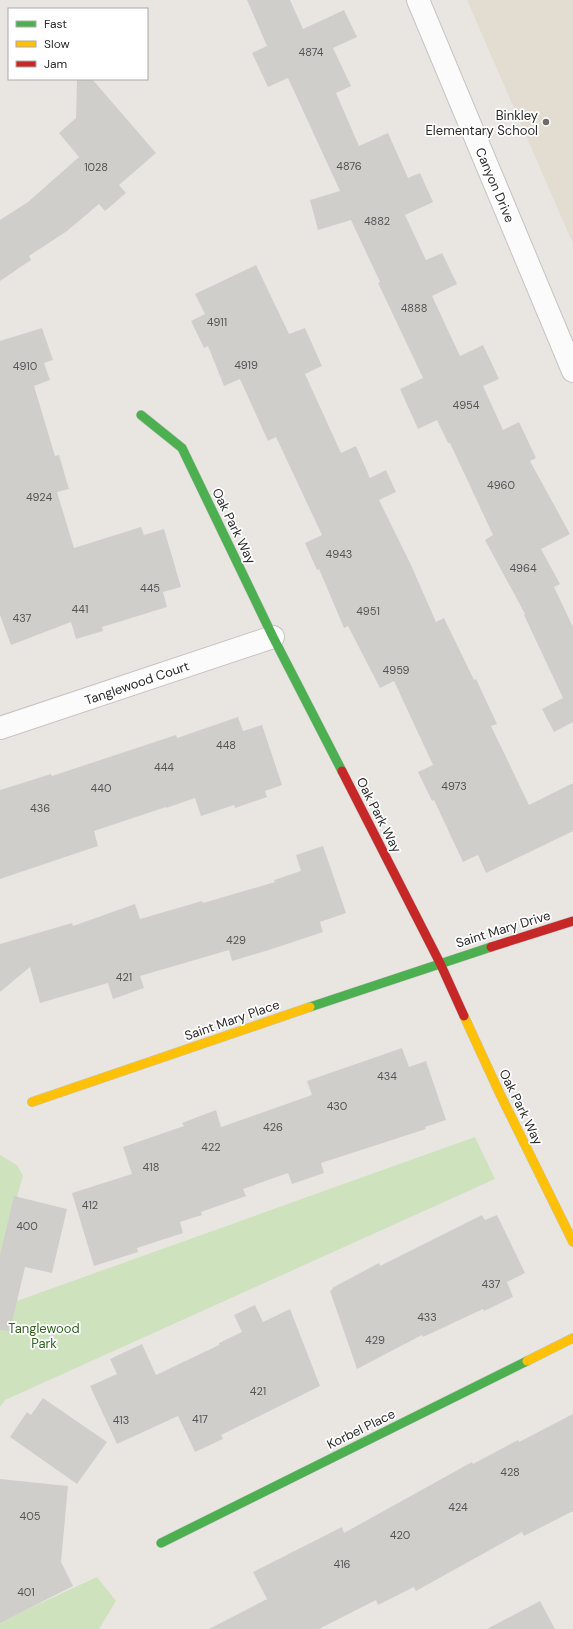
<svg xmlns="http://www.w3.org/2000/svg" width="573" height="1629" font-family="'DM Sans',sans-serif">
  <style>
    .education { fill: #e3ddd1 }
    .green { fill: #cee2be }
    .building { fill: #d0cecb }
    .lines { fill: none; stroke-linecap: round; stroke-linejoin: round }
    .street-casing { stroke: #c5c4c4; stroke-width: 24 }
    .fast-casing { stroke: #c5c4c4; stroke-width: 10 }
    .slow-casing { stroke: #c5c4c4; stroke-width: 10 }
    .jam-casing { stroke: #c5c4c4; stroke-width: 10 }
    .street { stroke: #fcfbfb; stroke-width: 22 }
    .fast { stroke: #4caf50; stroke-width: 9 }
    .slow { stroke: #ffc107; stroke-width: 9 }
    .jam { stroke: #c62828; stroke-width: 9 }
    .poi-dot { fill: #6e6c6b; stroke: #fff; stroke-width: 1.5 }
    .labels { text-anchor: middle; dominant-baseline: central; stroke-width: 3.5; stroke-linejoin: round; paint-order: stroke }
    .number-label { font-size: 11px; fill: #555454 }
    .poi-label { font-size: 13px; fill: #2b2b2b; stroke: #fff; text-anchor: end }
    .street-label { font-size: 13px; fill: #2b2b2b; stroke: #fff }
    .park-label { font-size: 13px; fill: #316321; stroke: #fff }
  </style>
  <rect width="100%" height="100%" fill="#e9e6e2"/>
  <path class="education" d="M467,0H573V244Z"/>
  <path class="green" d="M475,1137L495,1179L5,1400L0,1407V1307Z
    M0,1155L17,1165L23,1176L0,1256Z
    M97,1577L116,1601L99,1629H0V1622Z"/>
  <path class="building" d="M247,0H290L303,29L344,10L357,37L333,48L351,86L336,93L359,146L388,133L408,178L420,173L433,202L405,215L426,260L442,253L457,284L432,296L460,356L483,345L499,379L483,386L503,430L519,422L536,458L530,461L570,534L541,549L560,584L554,587L573,627V722L554,732L542,709L563,698L524,615L525,614L485,540L493,535L450,443H448L437,420L418,429L400,389L423,378L378,283L380,282L351,220L318,230L310,200L340,191L288,78L268,87L252,53L267,46Z
    M77,79H92L156,153L119,185L126,193L105,211L99,204L67,231L29,256L31,260L0,281V220L28,202L79,157L59,133L76,118Z
    M256,265L289,334L305,328L322,366L305,374L341,453L356,446L370,478L386,470L396,492L379,500L411,565L436,622L444,618L474,680L476,679L497,724L491,726L529,805L573,783V831L486,873L478,855L463,862L434,800L432,801L418,772L433,765L394,681L380,688L348,626L344,628L319,569L317,570L305,543L322,535L276,437L268,441L240,379L224,386L208,346L204,348L191,321L205,314L195,294Z
    M42,328L53,360L44,363L50,380L34,386L55,456L59,455L69,489L57,492L74,548L141,527L144,535L164,529L181,587L163,592L167,607L102,627L103,631L76,639L71,622L11,645L0,615V341Z
    M238,717L243,731L262,725L282,785L265,791L267,797L235,808L234,805L201,816L195,798L166,808V807L94,831L98,846L0,879V790L51,774L52,776L176,735L177,738Z
    M323,846L346,913L320,922L323,932L272,949L232,961L229,950L140,976L144,988L113,999L108,983L40,1003L30,967L0,992V944L72,923L73,926L135,904L140,919L202,901L203,903L275,882L274,880L301,871L296,855Z
    M402,1048L409,1067L426,1061L446,1120L425,1127L426,1129L321,1163L324,1173L292,1184L288,1173L243,1189L246,1196L201,1212L202,1215L180,1222L183,1233L137,1248L138,1252L94,1266L72,1193L132,1174L123,1147L184,1126L182,1123L216,1110L221,1127L312,1095L307,1081Z
    M14,1196L67,1209L52,1273L25,1267L10,1331L0,1330V1255Z
    M482,1215L485,1220L497,1215L525,1273L507,1282L513,1297L484,1311L483,1309L423,1337L422,1335L357,1369L330,1291L333,1289L332,1288L379,1263L380,1266Z
    M255,1305L263,1322L290,1309L320,1386L221,1435L223,1439L195,1452L178,1416L117,1444L90,1386L117,1374L110,1359L142,1344L156,1375L219,1345V1343L242,1332L234,1315Z
    M43,1398L107,1442L77,1484L10,1437L27,1412L31,1415Z
    M573,1414V1511L524,1536L522,1532L416,1591L414,1587L378,1605L376,1600L319,1629H209L267,1599L253,1572L342,1527L344,1533L472,1462L473,1464L518,1440L519,1442Z
    M0,1479L68,1486L61,1562L73,1586L0,1623Z
    M540,1601L555,1629H487Z"/>
  <g class="lines">
    <defs>
      <path id="street" d="M418,0L573,371
        M0,728L273,637"/>
      <path id="fast" d="M141,415L182,448L273,637L342,771
        M310,1007L491,947
        M161,1543L527,1361"/>
      <path id="slow" d="M464,1016L499,1092L573,1242
        M32,1102L310,1007
        M527,1361L573,1338"/>
      <path id="jam" d="M342,771L440,963L464,1016
        M491,947L573,921"/>
    </defs>
    <use href="#street" class="street-casing"/>
    <use href="#fast" class="fast-casing"/>
    <use href="#slow" class="slow-casing"/>
    <use href="#jam" class="jam-casing"/>
    <use href="#street" class="street"/>
    <use href="#fast" class="fast"/>
    <use href="#slow" class="slow"/>
    <use href="#jam" class="jam"/>
  </g>
  <circle class="poi-dot" cx="546" cy="122" r="4"/>
  <g class="labels">
    <g class="number-label">
      <text x="311" y="52">4874</text>
      <text x="349" y="166">4876</text>
      <text x="96" y="167">1028</text>
      <text x="377" y="221">4882</text>
      <text x="414" y="308">4888</text>
      <text x="217" y="322">4911</text>
      <text x="246" y="365">4919</text>
      <text x="25" y="366">4910</text>
      <text x="466" y="405">4954</text>
      <text x="501" y="485">4960</text>
      <text x="39" y="497">4924</text>
      <text x="339" y="554">4943</text>
      <text x="523" y="568">4964</text>
      <text x="150" y="588">445</text>
      <text x="80" y="609">441</text>
      <text x="368" y="611">4951</text>
      <text x="22" y="618">437</text>
      <text x="396" y="670">4959</text>
      <text x="226" y="745">448</text>
      <text x="164" y="767">444</text>
      <text x="454" y="786">4973</text>
      <text x="101" y="788">440</text>
      <text x="40" y="808">436</text>
      <text x="236" y="940">429</text>
      <text x="124" y="977">421</text>
      <text x="387" y="1076">434</text>
      <text x="337" y="1106">430</text>
      <text x="273" y="1127">426</text>
      <text x="211" y="1147">422</text>
      <text x="151" y="1167">418</text>
      <text x="90" y="1205">412</text>
      <text x="27" y="1226">400</text>
      <text x="491" y="1284">437</text>
      <text x="427" y="1317">433</text>
      <text x="375" y="1340">429</text>
      <text x="258" y="1391">421</text>
      <text x="200" y="1419">417</text>
      <text x="121" y="1420">413</text>
      <text x="510" y="1472">428</text>
      <text x="458" y="1507">424</text>
      <text x="30" y="1516">405</text>
      <text x="400" y="1535">420</text>
      <text x="342" y="1564">416</text>
      <text x="26" y="1592">401</text>
    </g>
    <g class="poi-label">
      <text x="538" y="115">Binkley<tspan x="538" dy="15">Elementary School</tspan></text>
    </g>
    <g class="street-label">
      <text transform="translate(495 185) rotate(67)">Canyon Drive</text>
      <text transform="translate(234 526) rotate(64)">Oak Park Way</text>
      <text transform="translate(137 683) rotate(-19)">Tanglewood Court</text>
      <text transform="translate(379 815) rotate(63)">Oak Park Way</text>
      <text transform="translate(503 929) rotate(-17)">Saint Mary Drive</text>
      <text transform="translate(232 1020) rotate(-19)">Saint Mary Place</text>
      <text transform="translate(521 1107) rotate(64)">Oak Park Way</text>
      <text transform="translate(361 1429) rotate(-26)">Korbel Place</text>
    </g>
    <g class="park-label">
      <text x="44" y="1328">Tanglewood<tspan x="44" dy="15">Park</tspan></text>
    </g>
  </g>
  <rect x="8" y="8" width="140" height="72" fill="#ffffff" stroke="#aaaaaa"/>
  <rect x="16" y="21" width="20" height="6" fill="#4caf50" stroke="#aaaaaa"/>
  <text x="44" y="28" font-size="12" fill="#2b2b2b">Fast</text>
  <rect x="16" y="41" width="20" height="6" fill="#ffc107" stroke="#aaaaaa"/>
  <text x="44" y="48" font-size="12" fill="#2b2b2b">Slow</text>
  <rect x="16" y="61" width="20" height="6" fill="#c62828" stroke="#aaaaaa"/>
  <text x="44" y="68" font-size="12" fill="#2b2b2b">Jam</text>
</svg>
